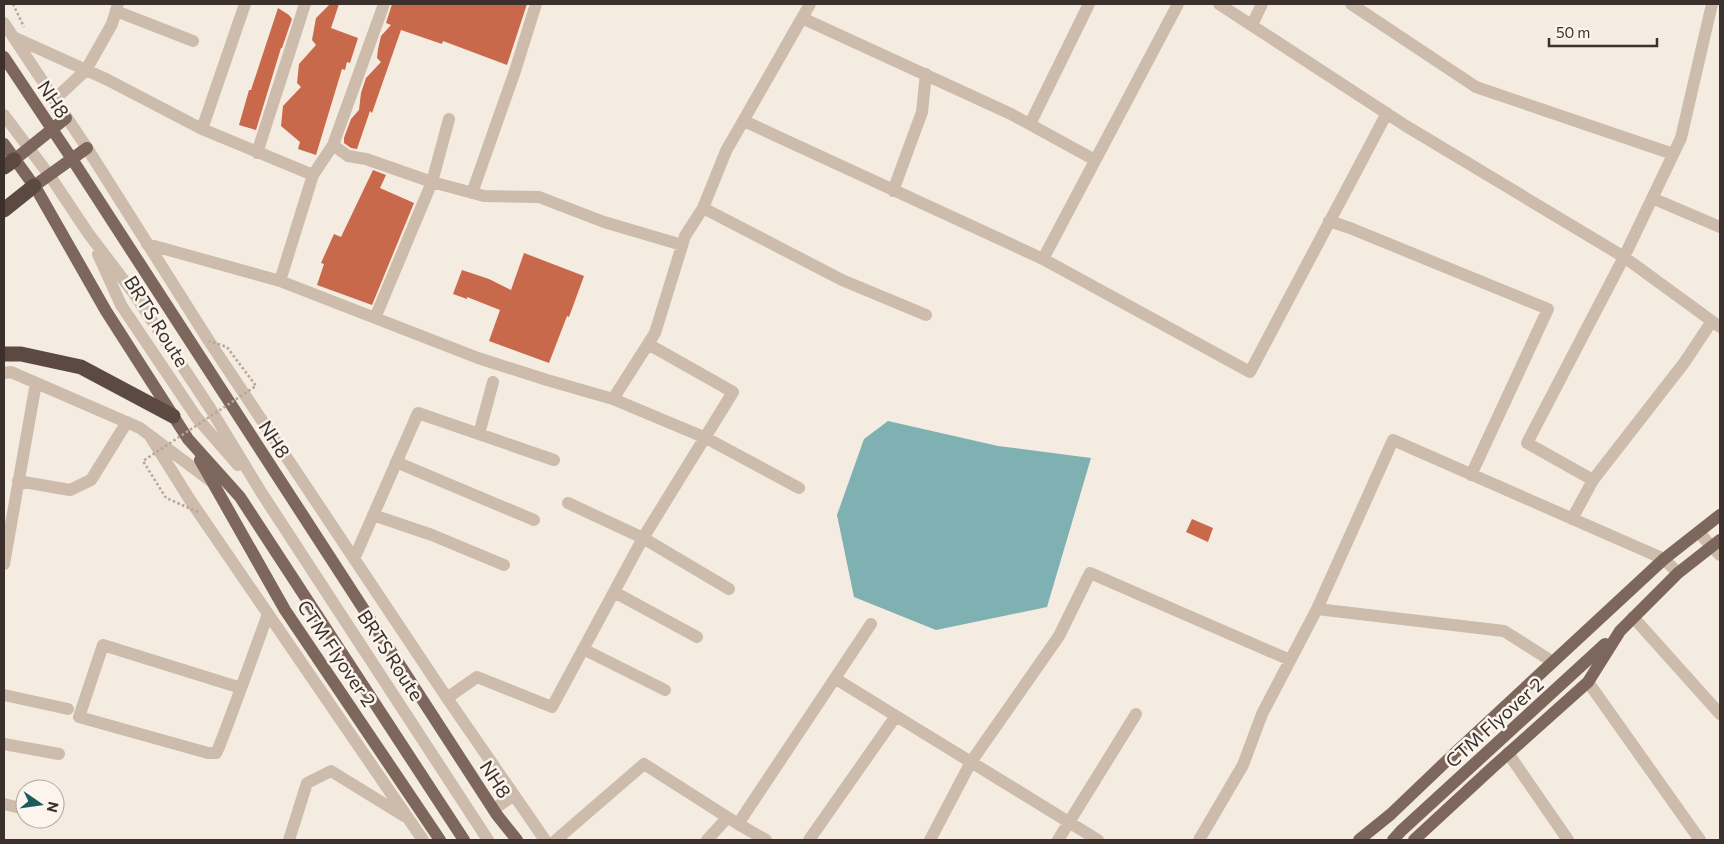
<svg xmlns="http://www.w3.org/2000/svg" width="1724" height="844" font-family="Commissioner,sans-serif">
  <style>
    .water { fill: #7fb0b2 }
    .building { fill: #c8694b }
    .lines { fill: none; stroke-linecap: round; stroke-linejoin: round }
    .path { stroke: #b9a596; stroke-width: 2.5; stroke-dasharray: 2.5 2.5; stroke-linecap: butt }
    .minor { stroke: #cdbbac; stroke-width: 12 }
    .major { stroke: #7d675c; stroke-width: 12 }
    .highway { stroke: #5c4a42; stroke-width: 15 }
    .path-bridge { stroke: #b9a596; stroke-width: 2.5; stroke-dasharray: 2.5 2.5; stroke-linecap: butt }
    .labels { text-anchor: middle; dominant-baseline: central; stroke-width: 5; stroke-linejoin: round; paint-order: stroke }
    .street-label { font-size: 19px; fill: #3b302b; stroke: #fbf5ee }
  </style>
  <rect width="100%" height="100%" fill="#f4ebe1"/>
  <path class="water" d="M888,421L998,446L1091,458L1047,607L936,630L854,597L837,515L864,439Z"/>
  <path class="building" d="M330,4H339L331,28L358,38L350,63L347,62L345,70L342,69L316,155L298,149L300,142L281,126L283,106L301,87L297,83L299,64L316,45L312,40L316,18Z
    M392,4H527L507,65L443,41L442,44L401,30L372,113L370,111L357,149L351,148L344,143V138L351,119L359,110L361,93L366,78L381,62L377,58L378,49L381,36L391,25L386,23Z
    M278,8L289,15L292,19L282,48H281L256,130L239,125L249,90H251Z
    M373,170L386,175L380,188L414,203L372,305L317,285L324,264L321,263L334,234L341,237Z
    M524,253L584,276L569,317L567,316L549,363L489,341L500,310L467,297V299L453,294L462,270L489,279L511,290Z
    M1192,519L1213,528L1208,542L1186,532Z"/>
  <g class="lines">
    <path class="path" d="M13,4L24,27"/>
    <path class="minor" d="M245,4L202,129L313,175L280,281
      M1219,4L1406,126L1624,257L1720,327
      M1351,4L1476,87L1673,154
      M116,11L193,41
      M802,18L1011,114L1095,160
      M4,23L87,148L209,341L447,698L545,840
      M1252,25L1262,4
      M13,37L106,79L202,129
      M54,100L86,70L112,24L118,4
      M4,115L50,176L88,233L135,295L210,408L261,492L488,840
      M744,121L1043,259L1178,4
      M1030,124L1089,4
      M333,145L348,156L366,159L432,182L484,196L539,197L604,222L682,245
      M257,153L305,4
      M313,175L333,145L384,4
      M893,191L922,112L926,74
      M472,193L515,71L536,4
      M1652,198L1720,227
      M703,208L842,280L926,315
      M1329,221L1350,228L1548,309L1471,475
      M147,244L280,281L478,358L547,380L613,399L655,333L685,236L703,208L726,151L810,4
      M98,254L121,305L197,418L238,465
      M1043,259L1250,372L1387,113
      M375,318L432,182L449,119
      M4,373L11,372L140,428L212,482
      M613,399L706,438L799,488
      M479,434L554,460
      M150,436L190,500L423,840
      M396,462L534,520
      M1593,480L1684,363L1712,321
      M18,481L70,490L91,480L127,422
      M568,503L643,538L729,589
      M373,515L432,535L504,565
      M1572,519L1593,480L1527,443L1624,257L1681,138L1712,4
      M1698,532L1720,555
      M354,559L418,413L479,434L493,382
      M4,564L36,383
      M614,592L697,637
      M1317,609L1393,440L1664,559L1678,573
      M1633,617L1720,714
      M583,649L665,690
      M836,679L896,716
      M1588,682L1700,840
      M241,688L103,645L79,717L208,753H216L219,747C236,703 252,658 268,614
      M4,695L68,709
      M447,698L477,677L552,707L643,538L733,392L648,344
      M4,744L59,754
      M1508,753L1568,840
      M4,804L25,809
      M494,809L514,795
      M738,824L766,840
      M289,840L307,783L331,771L404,816
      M556,840L644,764L738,824L871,624
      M707,840L727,818
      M809,840L896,716L1098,840
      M930,840L971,762L1059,636L1090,573L1290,660
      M1058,840L1136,714
      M1199,840L1243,765L1262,714L1317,609L1504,631L1553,662"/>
    <path class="major" d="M4,57L72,159L497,815L517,840
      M4,144L37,190L106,311L188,439L240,497L464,840
      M14,160L66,118
      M34,186L87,148
      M200,460L285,610L440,840
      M1359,840L1391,814L1458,750L1664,559L1720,515
      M1393,840L1401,831L1605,644
      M1414,840L1493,767L1588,682L1620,631L1678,573L1720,540"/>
    <path class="highway" d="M4,167L14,160
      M4,210L34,186
      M4,354H21L81,367L173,416"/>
    <path class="path-bridge" d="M198,512L166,498L143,461L256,386L227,347L209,341"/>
  </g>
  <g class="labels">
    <g class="street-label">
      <text transform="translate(54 99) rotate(56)">NH8</text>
      <text transform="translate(157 321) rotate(58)">BRTS Route</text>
      <text transform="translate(275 439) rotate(57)">NH8</text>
      <text transform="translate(337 653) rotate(56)">CTM Flyover 2</text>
      <text transform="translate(391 655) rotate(57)">BRTS Route</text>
      <text transform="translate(1494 722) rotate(-42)">CTM Flyover 2</text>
      <text transform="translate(496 779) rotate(57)">NH8</text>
    </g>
  </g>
  <rect width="1724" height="844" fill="none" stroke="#3b302b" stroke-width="10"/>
  <g transform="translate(40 804) rotate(103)"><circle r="24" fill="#fbf5ee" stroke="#aea6a0"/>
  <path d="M0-4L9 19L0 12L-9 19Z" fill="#1f5a5e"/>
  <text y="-8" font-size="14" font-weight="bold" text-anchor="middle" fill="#3b302b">N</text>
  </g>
  <path d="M1549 38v8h108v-8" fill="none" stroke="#3b302b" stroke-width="2.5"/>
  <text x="1556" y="38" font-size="15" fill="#3b302b" stroke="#fbf5ee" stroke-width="4" paint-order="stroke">50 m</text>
</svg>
